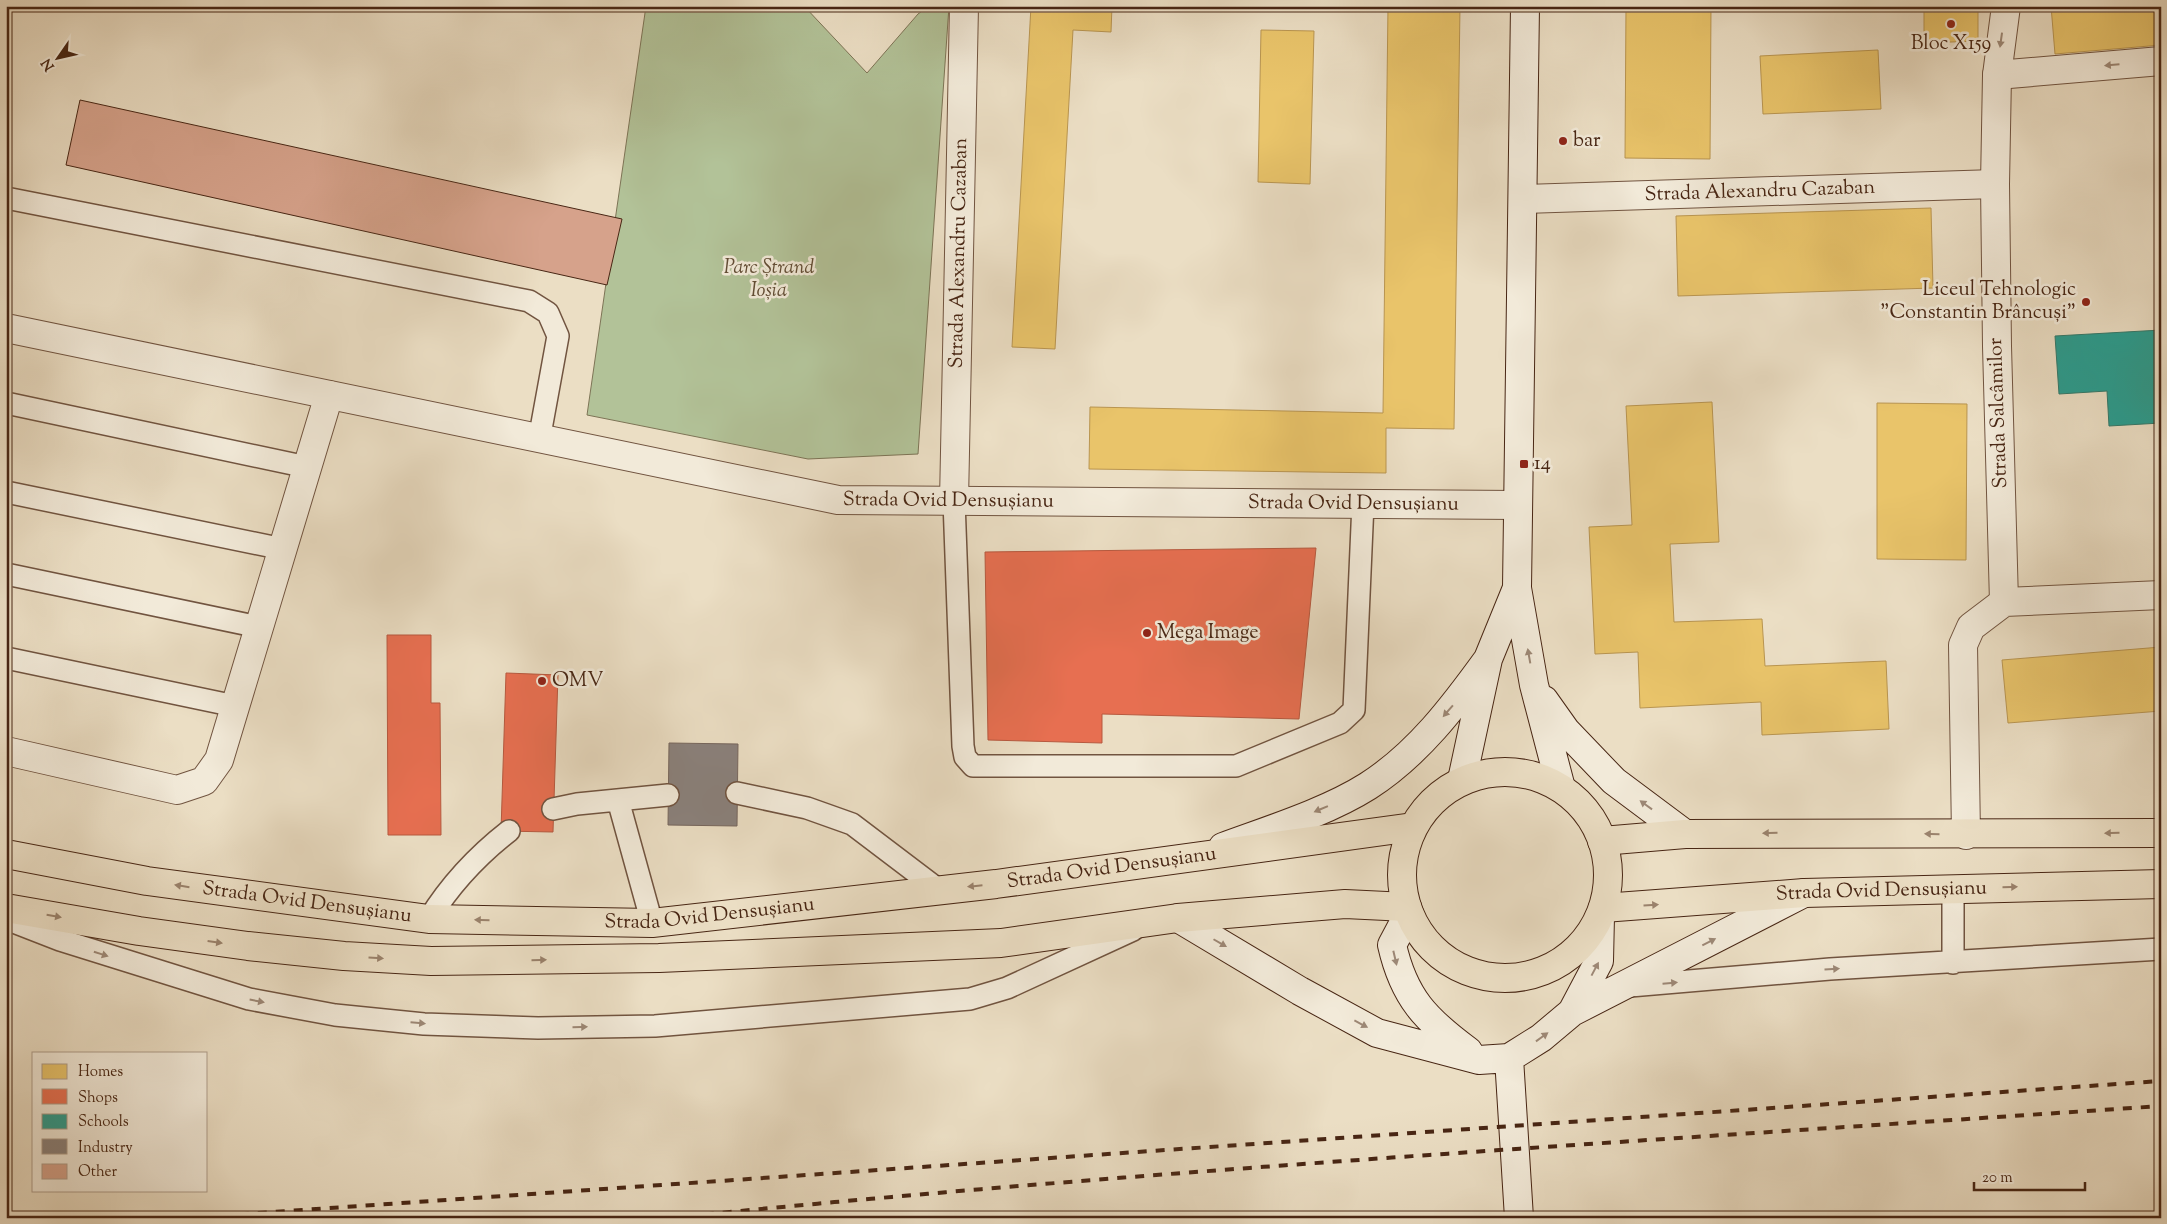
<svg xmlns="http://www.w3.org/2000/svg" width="2167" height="1224" font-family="'Sorts Mill Goudy',serif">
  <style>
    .green { fill: #b2c298; stroke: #7d7456 }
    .homes { fill: #e9c46a; stroke: #b99550 }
    .shops { fill: #e76f51; stroke: #b7593f }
    .schools { fill: #2a9d8f; stroke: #33796a }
    .industry { fill: #8a817c; stroke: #76665d }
    .building { fill: #d6a28b; stroke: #482614 }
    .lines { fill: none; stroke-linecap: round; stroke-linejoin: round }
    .lane-casing { stroke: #715440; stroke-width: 24 }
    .street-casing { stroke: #715440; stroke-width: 30 }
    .secondary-casing { stroke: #482614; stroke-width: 30 }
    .primary-casing { stroke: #482614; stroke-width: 30 }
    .lane { stroke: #f2ead9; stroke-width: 21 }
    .street { stroke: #f2ead9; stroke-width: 28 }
    .secondary { stroke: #f2ead9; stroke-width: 28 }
    .primary { stroke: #ebdec4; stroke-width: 28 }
    .rail { stroke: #482614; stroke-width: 4; stroke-dasharray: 9 9; stroke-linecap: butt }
    .oneway { fill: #9d8876 }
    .oneway2 { fill: #9a826c }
    .poi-dot { fill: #8f2418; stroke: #f2ead9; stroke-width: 2 }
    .labels { text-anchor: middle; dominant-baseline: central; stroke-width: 5; stroke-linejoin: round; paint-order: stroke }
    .poi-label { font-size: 20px; fill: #482614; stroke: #f2ead9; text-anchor: start }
    .street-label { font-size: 20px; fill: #482614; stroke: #f2ead9 }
    .park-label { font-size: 20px; font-style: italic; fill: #624d35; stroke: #f2ead9 }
  </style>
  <rect width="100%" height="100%" fill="#ebdec4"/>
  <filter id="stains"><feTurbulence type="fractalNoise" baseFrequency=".004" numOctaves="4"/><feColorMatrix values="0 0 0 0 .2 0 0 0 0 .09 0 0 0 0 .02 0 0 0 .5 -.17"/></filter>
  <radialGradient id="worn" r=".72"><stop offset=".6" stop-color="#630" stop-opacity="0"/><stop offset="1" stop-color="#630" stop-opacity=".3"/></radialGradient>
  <path class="green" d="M646,6H804L867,73L918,14L929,6H949L918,454L808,459L587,415Z"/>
  <path class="homes" d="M1031,6H1112L1111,32L1073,30L1055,349L1012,347Z
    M1388,6H1460L1454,429L1386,428V473L1089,469L1090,407L1383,413Z
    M1626,6H1711L1710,159L1625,158Z
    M1924,6H1978V41L1924,43Z
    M2051,6H2161V45L2055,54Z
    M1261,30L1314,31L1310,184L1258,182Z
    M1878,50L1881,109L1763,114L1760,56Z
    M1931,208L1933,288L1678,296L1676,216Z
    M1712,402L1719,542L1670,544L1674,622L1762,619L1765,666L1886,661L1889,729L1762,735L1761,702L1640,708L1638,652L1595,654L1589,527L1632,525L1626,406Z
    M1877,403L1967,404L1966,560L1877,559Z
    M2161,647V711L2008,723L2002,660Z"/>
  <path class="shops" d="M1316,548L1299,719L1102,714V743L988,740L985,552Z
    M387,635H431V703H440L441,835H388Z
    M506,673L558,675L553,832L501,831Z"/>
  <path class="schools" d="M2161,330V423L2109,426L2107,391L2059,394L2055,336Z"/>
  <path class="industry" d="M669,743L738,744L737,826L668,825Z"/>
  <path class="building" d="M80,100L622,219L607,285L66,165Z"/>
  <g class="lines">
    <defs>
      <path id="lane" d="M6,198L529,301L548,313L558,336L539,440
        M6,403L307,467
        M6,492L283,549
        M954,501L963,746L965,757L973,766H1236L1340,723L1354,710L1363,503
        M6,574L259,627
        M6,658L235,706
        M737,793L807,808L852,824L939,890
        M618,800L652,923
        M553,809L577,804L668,795
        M1953,889V963
        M6,919L60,940L249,999L335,1015L424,1024L538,1028L655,1026L970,999L1007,988L1133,930
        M429,919C450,885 477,856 509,831
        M1630,986L1830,969L2161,949"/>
      <g id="street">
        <path d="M1997,75L2161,61"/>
        <path id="s1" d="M1524,199L1995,184"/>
        <path id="s2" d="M6,328L838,500L1518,505"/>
        <path id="s3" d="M954,501L964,6"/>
        <path d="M2004,602L1997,346L1995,184L1997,75L2006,6"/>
        <path d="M6,751L177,790L204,781L219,760L329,395"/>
        <path d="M1966,835L1963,645L1971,627L2004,602L2161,595"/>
      </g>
      <path id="secondary" d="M1525,6L1517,588L1534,685L1561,788
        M1544,700L1566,731L1614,781L1685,834
        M1462,780L1488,659L1517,588
        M1223,847C1269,830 1327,812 1368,786C1418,754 1454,706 1488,659
        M1409,913L1392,945C1404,998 1426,1020 1468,1051
        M1178,918L1300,991L1377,1033L1479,1060L1509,1058L1541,1038L1572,1012L1599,961L1600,916
        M1572,1012L1804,893
        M1509,1058L1519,1218"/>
      <g id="primary">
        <circle cx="1505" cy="875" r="103"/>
        <path d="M1602,841L1685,834L2161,833"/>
        <path id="s4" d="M6,854L147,881L429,919L652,923L996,884L1413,827"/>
        <path d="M6,908L139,931L248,946L344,956L431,961L659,958L1001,943L1178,918L1345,904L1407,907"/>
        <path id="s5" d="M1603,908L1804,893L2161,884"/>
      </g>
    </defs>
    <use href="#lane" class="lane-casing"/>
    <use href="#street" class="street-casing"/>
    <use href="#secondary" class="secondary-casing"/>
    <use href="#primary" class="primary-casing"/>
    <use href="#lane" class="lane"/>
    <use href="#street" class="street"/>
    <use href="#secondary" class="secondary"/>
    <use href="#primary" class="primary"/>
    <path class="rail" d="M186,1218L2161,1081
      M669,1218C1165,1168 1663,1140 2161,1106"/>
  </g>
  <defs><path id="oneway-solid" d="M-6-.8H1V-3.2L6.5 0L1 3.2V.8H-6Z" transform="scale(1.25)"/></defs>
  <g class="oneway">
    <use href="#oneway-solid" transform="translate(2001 40) rotate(98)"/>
    <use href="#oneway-solid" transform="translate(2112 65) rotate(175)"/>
    <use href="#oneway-solid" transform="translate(1529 656) rotate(-100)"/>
    <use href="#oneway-solid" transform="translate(1448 711) rotate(131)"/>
    <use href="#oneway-solid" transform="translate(1646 805) rotate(-144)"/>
    <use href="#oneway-solid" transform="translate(1321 809) rotate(157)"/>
    <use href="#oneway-solid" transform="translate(1709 942) rotate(-27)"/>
    <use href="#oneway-solid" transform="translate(1220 943) rotate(30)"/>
    <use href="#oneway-solid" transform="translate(101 954) rotate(18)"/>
    <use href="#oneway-solid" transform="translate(1395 958) rotate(77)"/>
    <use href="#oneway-solid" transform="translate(1595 969) rotate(-62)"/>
    <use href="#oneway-solid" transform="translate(1832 969) rotate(-4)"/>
    <use href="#oneway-solid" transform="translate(1670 983) rotate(-5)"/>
    <use href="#oneway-solid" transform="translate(257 1001) rotate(11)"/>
    <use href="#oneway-solid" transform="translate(418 1023) rotate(5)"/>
    <use href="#oneway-solid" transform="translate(1361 1024) rotate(28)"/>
    <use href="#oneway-solid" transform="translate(580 1027) rotate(-1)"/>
    <use href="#oneway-solid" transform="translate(1542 1037) rotate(-36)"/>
  </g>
  <g class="oneway2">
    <use href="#oneway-solid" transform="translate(1770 833) rotate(179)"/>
    <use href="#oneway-solid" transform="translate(2112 833) rotate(179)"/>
    <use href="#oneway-solid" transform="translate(1932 834) rotate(-179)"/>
    <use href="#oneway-solid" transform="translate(182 886) rotate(-171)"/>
    <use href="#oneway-solid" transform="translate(975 886) rotate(174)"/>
    <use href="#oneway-solid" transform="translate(2010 887) rotate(-1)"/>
    <use href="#oneway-solid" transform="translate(1651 905) rotate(-4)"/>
    <use href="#oneway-solid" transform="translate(54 916) rotate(10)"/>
    <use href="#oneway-solid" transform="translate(482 920) rotate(-179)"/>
    <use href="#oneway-solid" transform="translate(215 942) rotate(8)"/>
    <use href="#oneway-solid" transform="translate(376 958) rotate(3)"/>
    <use href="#oneway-solid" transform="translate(539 960) rotate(-1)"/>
  </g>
  <g class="poi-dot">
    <circle cx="1951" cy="24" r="5"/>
    <circle cx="1563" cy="141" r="5"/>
    <circle cx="2086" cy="302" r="5"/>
    <rect x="1519" y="459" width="10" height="10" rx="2.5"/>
    <circle cx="1147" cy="633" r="5"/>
    <circle cx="542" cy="681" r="5"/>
  </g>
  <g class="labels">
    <g class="poi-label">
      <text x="1951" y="44" text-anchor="middle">Bloc X159</text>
      <text x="1573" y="141">bar</text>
      <text x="2076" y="290" text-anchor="end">Liceul Tehnologic<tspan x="2076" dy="23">"Constantin Brâncuși"</tspan></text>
      <text x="1534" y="464">14</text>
      <text x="1157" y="633">Mega Image</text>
      <text x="552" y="681">OMV</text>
    </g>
    <g class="street-label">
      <text stroke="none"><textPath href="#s1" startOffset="236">Strada Alexandru Cazaban</textPath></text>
      <text stroke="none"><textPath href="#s3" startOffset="248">Strada Alexandru Cazaban</textPath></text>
      <text transform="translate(1999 413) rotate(-92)">Strada Salcâmilor</text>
      <text stroke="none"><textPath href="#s2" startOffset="960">Strada Ovid Densușianu</textPath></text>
      <text stroke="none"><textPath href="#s2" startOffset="1365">Strada Ovid Densușianu</textPath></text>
      <text stroke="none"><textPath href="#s4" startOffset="1114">Strada Ovid Densușianu</textPath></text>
      <text stroke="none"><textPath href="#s5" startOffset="279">Strada Ovid Densușianu</textPath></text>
      <text stroke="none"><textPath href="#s4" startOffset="305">Strada Ovid Densușianu</textPath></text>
      <text stroke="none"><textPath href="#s4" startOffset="709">Strada Ovid Densușianu</textPath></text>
    </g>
    <g class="park-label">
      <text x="769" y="268">Parc Ștrand<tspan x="769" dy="23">Ioșia</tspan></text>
    </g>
  </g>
  <rect width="2167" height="1224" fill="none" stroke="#ebdec4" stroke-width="25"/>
  <rect x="8" y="8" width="2152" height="1209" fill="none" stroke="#482614" stroke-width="2.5"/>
  <rect x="12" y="12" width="2142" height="1199" fill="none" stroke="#482614"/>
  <rect x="32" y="1052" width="175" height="140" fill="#f2ead9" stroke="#ae9c8a"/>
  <rect x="42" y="1064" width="25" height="15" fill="#e9c46a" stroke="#ae9c8a"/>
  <text x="78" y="1076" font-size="15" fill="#482614">Homes</text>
  <rect x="42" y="1089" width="25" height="15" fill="#e76f51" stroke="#ae9c8a"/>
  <text x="78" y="1102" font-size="15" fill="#482614">Shops</text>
  <rect x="42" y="1114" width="25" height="15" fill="#2a9d8f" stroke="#ae9c8a"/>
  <text x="78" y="1126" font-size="15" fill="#482614">Schools</text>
  <rect x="42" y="1139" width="25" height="15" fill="#8a817c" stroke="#ae9c8a"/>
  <text x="78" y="1152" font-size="15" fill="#482614">Industry</text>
  <rect x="42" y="1164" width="25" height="15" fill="#d6a28b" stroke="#ae9c8a"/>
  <text x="78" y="1176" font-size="15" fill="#482614">Other</text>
  <g transform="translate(58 58) rotate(236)" stroke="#f2ead9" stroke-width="4" paint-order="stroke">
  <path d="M0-4L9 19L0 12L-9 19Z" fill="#482614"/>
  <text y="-8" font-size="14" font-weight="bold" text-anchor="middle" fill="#482614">N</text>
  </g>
  <path d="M1974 1182v8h111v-8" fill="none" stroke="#482614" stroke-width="2.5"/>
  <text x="1982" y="1182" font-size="15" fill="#482614" stroke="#f2ead9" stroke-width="4" paint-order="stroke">20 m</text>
  <rect width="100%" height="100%" filter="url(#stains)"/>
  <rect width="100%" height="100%" fill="url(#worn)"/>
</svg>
